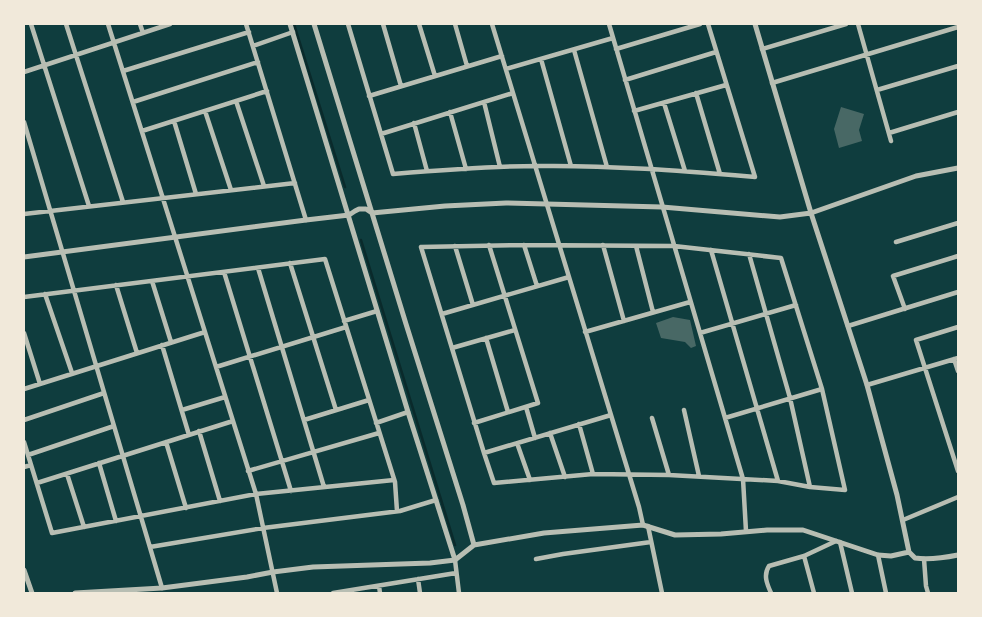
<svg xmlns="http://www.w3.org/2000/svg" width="982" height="617" font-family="'Alegreya Sans',sans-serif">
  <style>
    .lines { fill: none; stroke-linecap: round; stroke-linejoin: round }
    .stream { stroke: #0a2a2b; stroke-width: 2.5 }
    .building { fill: #486865 }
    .minor { stroke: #b8beb3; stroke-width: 4.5 }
    .tertiary { stroke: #b8beb3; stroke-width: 5 }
  </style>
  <rect width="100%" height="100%" fill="#0f3d3e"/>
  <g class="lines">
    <path class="stream" d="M294,24L345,187
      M361,240L455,545"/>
  </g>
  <path class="building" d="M841,107L864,114L859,130L862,141L839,148L834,129Z
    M673,317L690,320L696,346L691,348L685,342L661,338L656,323Z"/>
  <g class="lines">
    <path class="minor" d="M31,24L89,206
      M66,24L123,202
      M108,24L256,494L277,593
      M140,24L143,33
      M246,24L306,220
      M348,24L393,174C441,170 489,166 538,166C610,165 682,171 755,177L708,24
      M383,24L401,86
      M419,24L435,76
      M455,24L467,66
      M492,24L639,507L643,525
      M609,24L743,479L746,531
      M858,24L891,141
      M253,46L293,32
      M616,49L700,24
      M762,49L846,24
      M574,50L607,167
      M541,59L571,166
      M506,69L613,38
      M123,71L249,32
      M24,72L170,24
      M625,80L716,52
      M772,83L958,27
      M877,90L958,66
      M696,93L720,174
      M369,96L502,56
      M236,101L264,186
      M133,102L258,62
      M484,102L500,167
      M664,103L685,171
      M205,111L231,190
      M634,111L726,85
      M450,112L466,169
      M174,121L196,194
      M24,122L162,588
      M414,123L427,171
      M142,131L267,91
      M889,133L958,112
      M381,134L513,93
      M24,214L295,183
      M896,242L958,223
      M524,245L674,246L781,258L822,389L845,490L810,487L778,481L669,475L593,474L494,483L484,453L421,247Z
      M524,245L537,286
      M603,245L624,321
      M455,246L473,305
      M636,246L653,312
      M711,250L778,481
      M749,254L790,398L810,487
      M290,263L336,410
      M258,268L324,487
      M224,272L291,491
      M152,281L171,342
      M116,285L137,353
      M45,294L72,373
      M24,297L325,259L395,482L397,511
      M905,309L893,276L958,256
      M442,314L569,277
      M344,321L377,311
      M848,326L958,292
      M958,327L916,340L958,471
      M585,332L690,302
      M24,333L40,384
      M700,333L796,305
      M486,338L508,412
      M162,345L189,435
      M452,348L515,330
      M954,359L958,371
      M216,367L346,327
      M867,385L958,358
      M24,389L205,332
      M526,407L535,438
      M182,410L225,397
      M684,410L699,476
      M652,418L669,475
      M725,418L822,389
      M24,420L104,393
      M304,420L369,400
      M376,423L408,412
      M474,423L538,403L489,245
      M579,424L593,474
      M199,431L220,501
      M550,433L565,477
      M24,442L52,533L256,494L394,480
      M166,442L186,508
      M517,443L530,480
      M484,453L611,415
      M28,455L114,426
      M99,463L116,521
      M24,467L31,465
      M248,471L379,433
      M67,474L84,527
      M37,483L233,421
      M903,520L958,497
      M648,526L662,593
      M840,542L852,593
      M150,547L263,528L400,511L436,500
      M878,555L886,593
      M804,556L814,593
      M536,559L563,554L651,542
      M924,559L926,586L928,593
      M455,560L459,593
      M418,579L420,593
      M379,586L380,593
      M333,593L456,573
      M771,593C767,584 763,575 769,566L804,556L836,541"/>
    <path class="tertiary" d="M290,24L408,412L455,560
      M314,24L406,324L463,505L474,545
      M755,24L811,213L867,385L897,495L909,552L915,558C930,560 943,558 958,555
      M24,257L306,220L349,215L355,211L359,209H366L372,213L445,206L506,203L662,207L780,217L811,213L916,176L958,168
      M24,570L32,593
      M75,593L162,588L247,577L273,572L313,567L430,563L455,560L474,545L544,533L643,525L675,535L721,534L767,530H803L878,555L891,556L909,552"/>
  </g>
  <rect width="982" height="617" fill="none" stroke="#f1e9da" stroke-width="50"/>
</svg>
